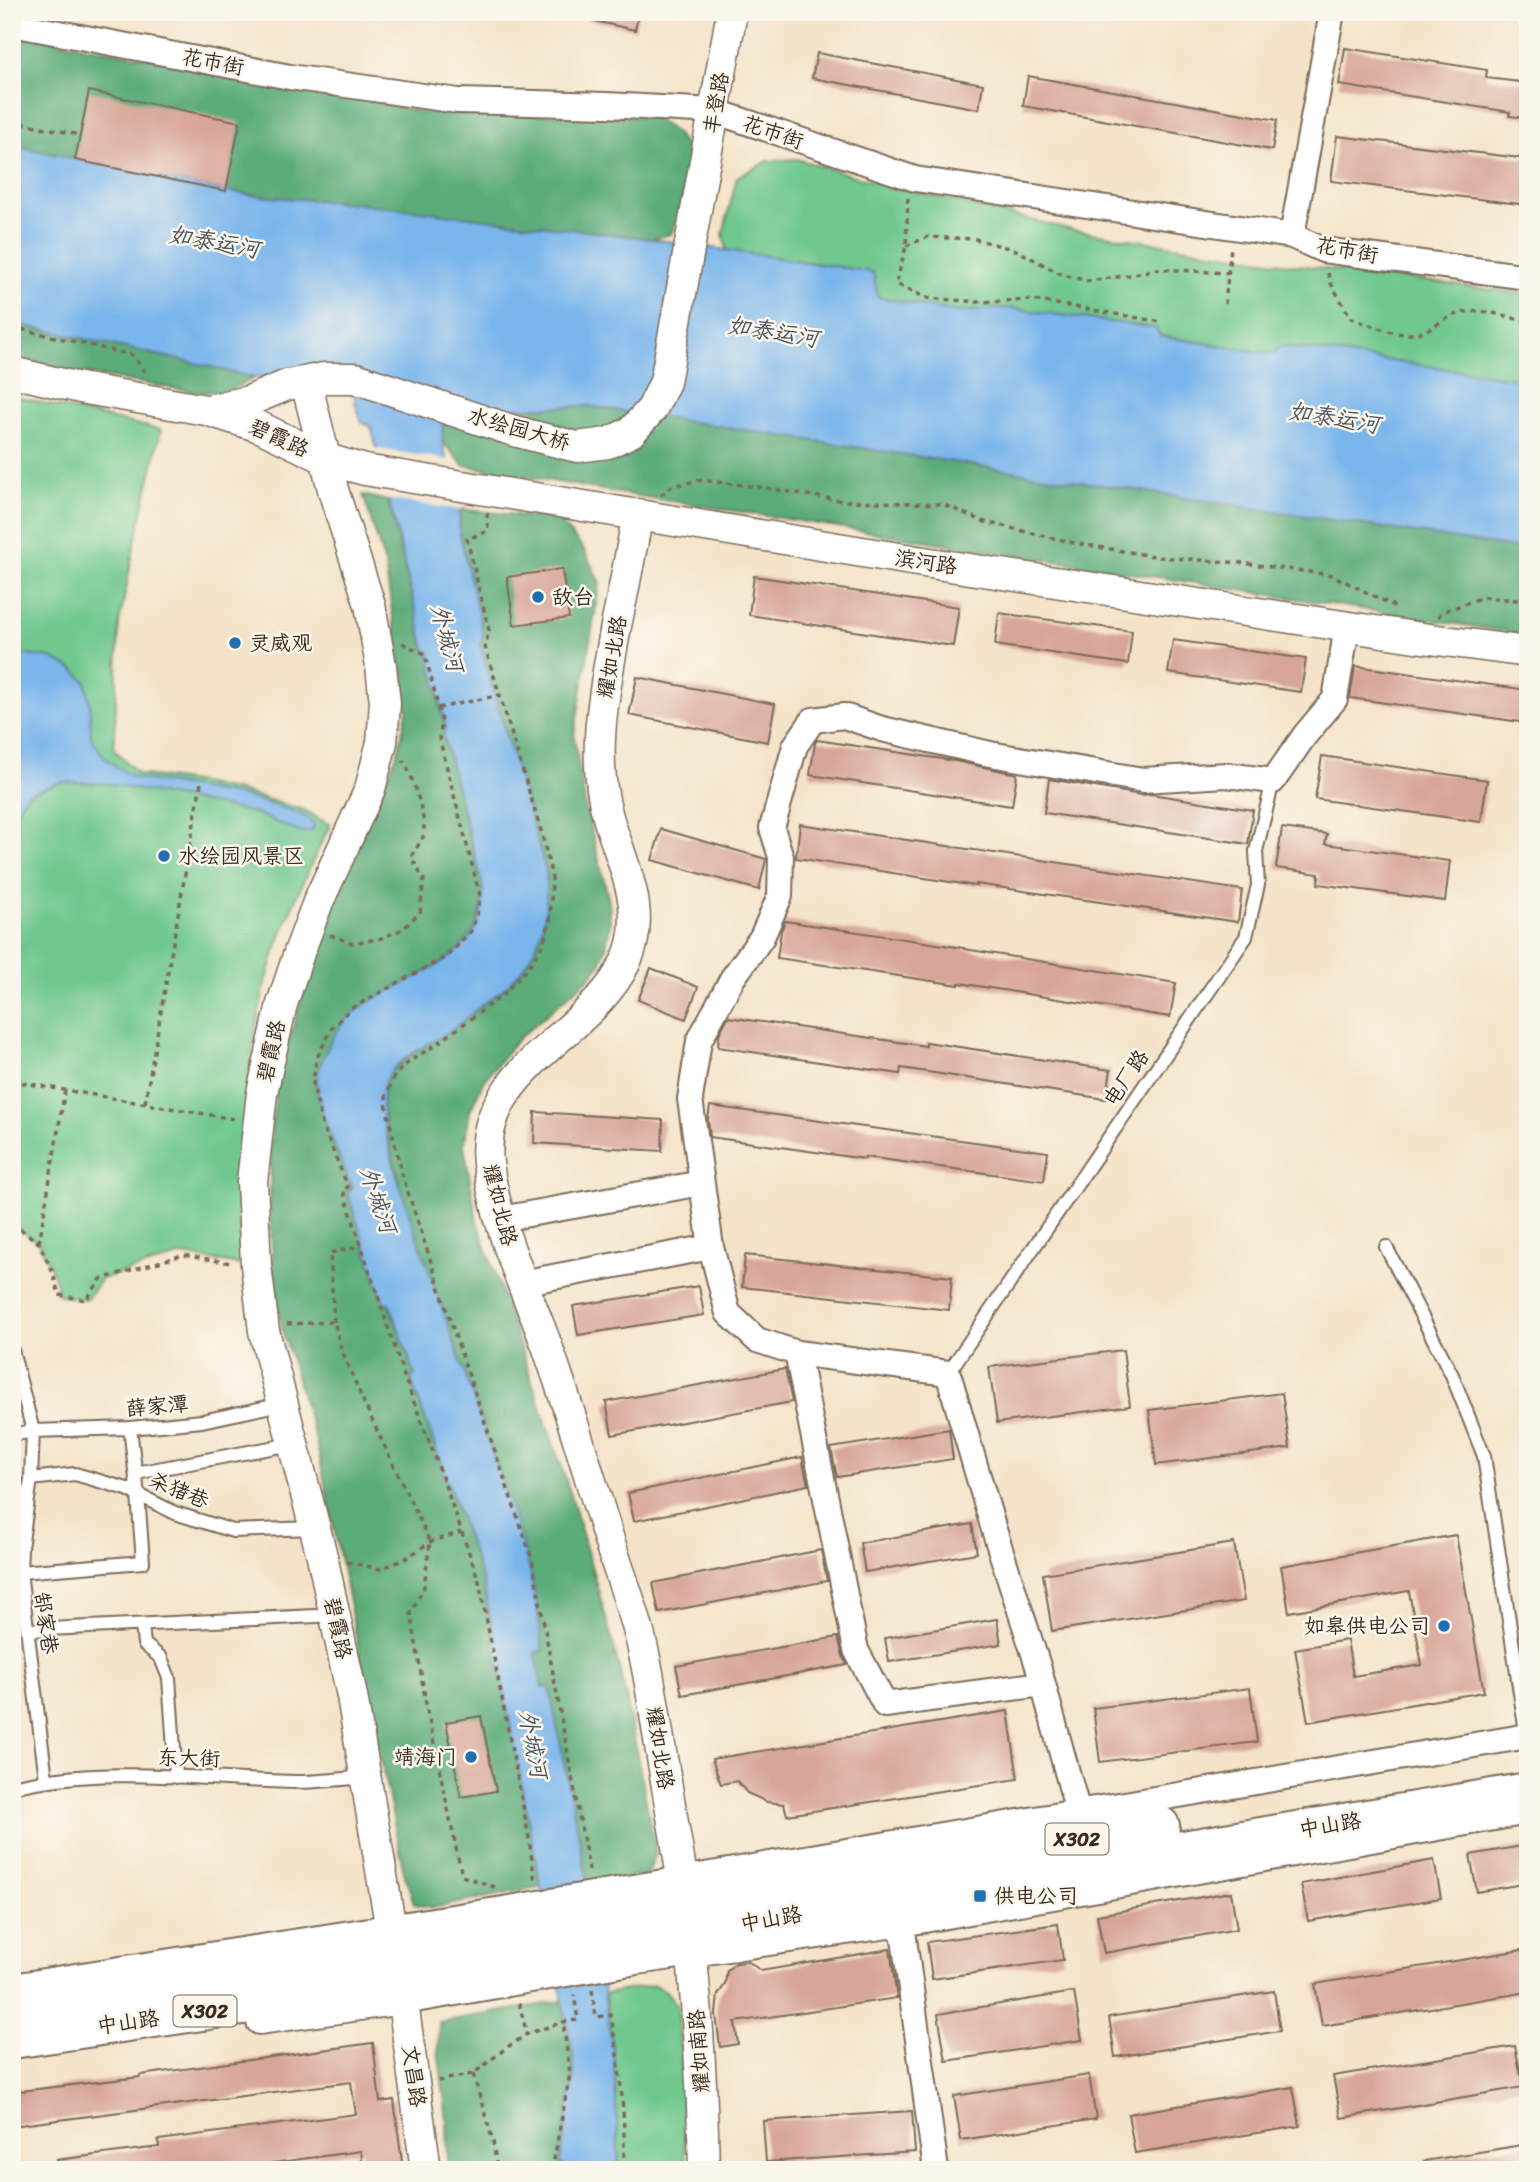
<svg xmlns="http://www.w3.org/2000/svg" width="1540" height="2182" font-family="Sriracha,'LXGW WenKai TC',sans-serif">
  <style>
    .green { fill: #6fc88e; stroke: #557956; stroke-width: 2 }
    .forest { fill: #5bac79; stroke: #4b6b4c; stroke-width: 2 }
    .water { fill: #7ab6ec; stroke: #5a7085; stroke-width: 2 }
    .pier { fill: #f4e3c8 }
    .building { fill: #d8a699 }
    .lines { fill: none; stroke-linecap: round; stroke-linejoin: round }
    .service-casing { stroke: #7c6b5a; stroke-width: 16 }
    .minor-casing { stroke: #7c6b5a; stroke-width: 28 }
    .tertiary-casing { stroke: #7c6b5a; stroke-width: 33 }
    .primary-casing { stroke: #7c6b5a; stroke-width: 42 }
    .path { stroke: #7c6b5a; stroke-width: 3.5; stroke-dasharray: 5 5; stroke-linecap: butt }
    .service { stroke: #fff; stroke-width: 12 }
    .minor { stroke: #fff; stroke-width: 24 }
    .tertiary { stroke: #fff; stroke-width: 30 }
    .primary { stroke: #fff; stroke-width: 38 }
    .poi-dot { fill: #1f6fb2; stroke: #fbf7ec; stroke-width: 2.5 }
    .labels { text-anchor: middle; dominant-baseline: central; stroke-width: 5; stroke-linejoin: round; paint-order: stroke }
    .shield { fill: #fbf7ec; stroke: #75685c; stroke-width: 2 }
    .shield-label { font-size: 19px; font-weight: bold; fill: #3b2a1e }
    .street-label { font-size: 21px; fill: #3b2a1e; stroke: #fbf7ec }
    .poi-label { font-size: 21px; fill: #3b2a1e; stroke: #fbf7ec; text-anchor: start }
    .water-label { font-size: 23px; font-style: italic; fill: #4e545c; stroke: #fbf7ec }
  </style>
  <rect width="100%" height="100%" fill="#fbf7ec"/>
  <filter id="ink" filterUnits="userSpaceOnUse"><feTurbulence type="fractalNoise" baseFrequency=".0143" numOctaves="2"/><feDisplacementMap in="SourceGraphic" scale="14" xChannelSelector="R" yChannelSelector="G"/><feConvolveMatrix kernelMatrix="1 2 1 2 8 2 1 2 1" color-interpolation-filters="sRGB"/></filter>
  <filter id="wash" filterUnits="userSpaceOnUse"><feTurbulence type="fractalNoise" baseFrequency=".00686" numOctaves="4" result="noise"/><feDisplacementMap in="SourceGraphic" scale="28" xChannelSelector="R" yChannelSelector="G"/><feGaussianBlur stdDeviation="1.57" result="paint"/><feColorMatrix in="noise" values="0 0 0 0 0 0 0 0 0 0 0 0 0 0 0 0 0 1.4 0 .05"/><feComposite in="paint" operator="in"/></filter>
  <g filter="url(#wash)">
    <rect width="100%" height="100%" fill="#f4e3c8"/>
    <path class="green" d="M797,159L867,180L1073,230L1288,264L1528,294V380L1282,346L1273,354L1160,336L1009,308L957,312L877,297L873,272L727,251L723,234L737,177L768,161Z
      M12,396L161,430L134,547L119,624L114,749L138,774L201,783L242,792L304,810L330,825C303,880 276,938 262,998C242,1085 242,1176 239,1265L183,1255L101,1279L86,1300L59,1295L53,1273L39,1243L12,1223Z
      M654,1985L666,1991L678,2006L686,2170H619L614,2058L605,1994Z"/>
    <path class="forest" d="M12,33L248,76L422,112L653,117L676,133L689,152L681,212L671,234L652,239L354,203L258,196L226,191L12,145Z
      M12,323L208,366L255,378L225,392H196L36,366L12,360Z
      M588,406L1528,550V635L613,492L463,465L442,441L443,423L507,408Z
      M363,495L388,501L425,649L429,652L462,809L482,883L484,897L475,931L458,951L432,970L325,1118L352,1188L347,1191L385,1303L388,1302L415,1375L411,1379L483,1582L543,1886L433,1908L414,1904L404,1872L317,1445L282,1329L274,1278L270,1215L271,1133L278,1075L330,910L398,752L407,711L385,564Z
      M459,509L557,519L583,548L600,583L574,736L586,809L609,901L610,925L606,948L600,965L588,979L518,1039L484,1080L470,1111L464,1145L477,1221L571,1495L612,1639L626,1696L656,1854L647,1875L588,1883L549,1687H542L535,1651L543,1650L528,1564L404,1199L386,1129L382,1103L384,1085L390,1073L419,1049L445,1034L510,983L525,964L538,940L546,871L479,645L460,535Z
      M563,2001L573,2055L574,2074L560,2164L565,2165L564,2170H448L447,2120L438,2050L439,2022Z"/>
    <path class="water" d="M12,145L226,191L258,196L354,203L652,239L873,272L878,297L957,312L1009,308L1156,328L1160,336L1272,354L1281,346L1528,380V550L588,406L507,408L443,424L442,441L459,509L460,535L483,634L480,645L546,871C549,916 543,949 510,983C502,991 491,998 481,1006C467,1017 454,1029 439,1038C420,1049 391,1062 384,1085C373,1124 418,1238 432,1279C464,1373 499,1466 527,1561C536,1589 538,1621 543,1650L535,1651L542,1687H549L588,1883L614,2058L619,2170H564L565,2165L560,2164L574,2074L573,2055L483,1582L411,1378L415,1375L389,1302L384,1303L347,1191L352,1188C340,1157 318,1114 317,1082C317,1070 323,1057 328,1047C334,1035 343,1021 353,1013C401,974 493,964 482,883L443,735L446,727L429,652L425,649L371,426L362,423L355,402V396L342,384L305,371L255,378L208,366L12,323Z
      M12,653L51,658L75,670L86,682L90,702L91,737L105,758L132,777L244,796L290,810L308,818L314,825L312,831L299,832L255,813L110,784L62,782L29,793L23,800L12,820Z"/>
    <path class="pier" d="M372,448L450,460L462,510L384,499Z"/>
    <g id="blocks">
      <path class="building" d="M586,12H639L635,30L585,19Z
        M1345,48L1487,70L1486,78L1528,83V118L1509,116L1510,112L1339,85Z
        M817,53L983,84L979,109L812,78Z
        M1028,76L1277,120L1272,150L1023,106Z
        M89,91L240,122L226,191L75,160Z
        M1337,136L1528,159V205L1331,181Z
        M562,569L569,618L514,625L507,577Z
        M754,576L959,607L953,646L749,615Z
        M999,613L1132,631L1128,664L995,645Z
        M1173,640L1306,659L1301,692L1168,673Z
        M1355,666L1528,690V723L1350,698Z
        M637,677L775,704L768,742L629,715Z
        M817,740L955,761L1017,774L1012,806L810,775L815,743Z
        M1322,756L1487,780L1481,822L1315,799Z
        M1049,779L1141,795L1151,794L1253,810L1248,844L1044,813Z
        M800,824L1242,890L1238,922L976,884V886L796,858Z
        M1282,828L1327,834L1325,844L1450,861L1445,901L1318,884L1319,874L1276,868Z
        M661,829L766,859L759,890L652,860Z
        M785,921L964,948V949L1176,983L1170,1017L959,983V985L777,958L781,931Z
        M651,968L698,987L686,1019L638,1000Z
        M728,1017L926,1046V1042L1111,1070L1106,1099L901,1068L900,1074L718,1047L719,1034Z
        M710,1106L1048,1152L1044,1181L865,1157V1159L710,1137L708,1119Z
        M535,1112L663,1120L662,1151L534,1143Z
        M745,1255L952,1277L949,1310L742,1287Z
        M699,1286L704,1315L578,1335L573,1306Z
        M1123,1350L1130,1406L997,1423L989,1367Z
        M785,1369L792,1402L612,1435L606,1402Z
        M1282,1393L1290,1448L1156,1465L1149,1410Z
        M949,1429L953,1459L837,1477L831,1448Z
        M802,1457L808,1485L634,1521L628,1493Z
        M972,1524L977,1553L865,1572L860,1543Z
        M1456,1535L1484,1692L1308,1722L1295,1649L1347,1640L1353,1676L1422,1665L1409,1591L1289,1612L1281,1566Z
        M1234,1543L1244,1601L1052,1631L1043,1574Z
        M821,1550L827,1581L659,1613L653,1583Z
        M997,1619L1001,1644L889,1662L885,1638Z
        M838,1637L842,1653L847,1665L682,1695L676,1666Z
        M1250,1688L1257,1742L1100,1762L1093,1708Z
        M1008,1711L1018,1779L787,1815L784,1804L767,1802L747,1793L737,1781L721,1784L712,1759Z
        M481,1716L496,1791L461,1797L446,1722Z
        M1528,1845V1883L1477,1892L1470,1855Z
        M1434,1860L1441,1898L1308,1921L1301,1884Z
        M1231,1892L1237,1929L1104,1953L1097,1915Z
        M1058,1924L1063,1960L932,1979L927,1942Z
        M890,1949L897,1998L735,2022L738,2044L720,2047L716,2014L718,1995L725,1984L727,1970L736,1963L749,1962L761,1971Z
        M1528,1949V1992L1322,2026L1315,1984Z
        M1274,1991L1280,2031L1115,2057L1109,2017Z
        M1074,1992L1082,2040L946,2061L938,2014Z
        M373,2043L380,2102L394,2100L403,2170H363L361,2151L220,2170H57V2160L159,2147L158,2140L356,2114L351,2082L12,2126V2092L140,2077V2075Z
        M1515,2046L1523,2087L1341,2118L1333,2076Z
        M1089,2075L1096,2119L961,2140L954,2096Z
        M1293,2087L1300,2126L1135,2153L1128,2114Z
        M912,2111L915,2152L766,2162L763,2121Z
        M1528,2144V2170H1425L1424,2161Z"/>
    </g>
  </g>
  <g filter="url(#ink)">
    <use href="#blocks" fill-opacity="0" stroke="#7c6b5a" stroke-width="2"/>
    <g class="lines">
      <defs>
        <path id="service" d="M1386,1247L1452,1375L1484,1456L1527,1739
          M12,1350L33,1431L31,1479L21,1548L20,1572L46,1779
          M948,1373L1246,937L1258,885L1256,851L1273,781
          M12,1435L33,1431L130,1428L202,1421L282,1404
          M136,1473L292,1444
          M31,1479L75,1474L127,1489L175,1513L233,1531L313,1528
          M20,1572L143,1562L138,1495L130,1428
          M142,1625L144,1644L161,1658L169,1678L176,1777
          M28,1630L336,1615
          M12,1787C105,1765 202,1780 296,1782C319,1782 342,1779 365,1777"/>
        <path id="minor" d="M12,24L290,77L458,101L607,105L714,111L915,179L1292,236L1323,250L1528,277
          M1292,236L1332,12
          M501,1219L702,1183
          M521,1283L711,1247
          M797,1353L948,1373L994,1530L1038,1666L1078,1812
          M1042,1684L885,1705L856,1650L797,1353L757,1340L728,1313L711,1247L690,1099L699,1041L732,979L762,937L780,896L781,857L772,828L795,746L813,720L844,716L882,729L990,754L1143,780L1227,775L1273,781L1305,735L1335,699L1347,627
          M902,1924L936,2170
          M12,1986L503,1909L1528,1736
          M259,2022L403,2002L637,1962L902,1924L1528,1812"/>
        <path id="tertiary" d="M12,372L80,388L206,410L260,427L326,459L365,470L917,561L1415,637L1528,652
          M306,382L334,493L370,605L381,666L385,703L382,742L370,789L318,902L300,950L282,1004L262,1093L252,1182L256,1265L264,1331L322,1556L352,1696L403,2002L426,2170
          M208,410L249,401L287,385L324,378H355L514,431L577,447L608,443L631,432L652,409L665,382L732,12
          M638,514C631,551 624,589 616,626C605,688 590,755 608,817C622,865 649,911 626,961C592,1036 477,1068 488,1163C496,1227 525,1287 547,1346C569,1407 587,1469 606,1530C615,1561 627,1591 636,1622C650,1670 655,1720 664,1769C671,1812 679,1855 685,1898C697,1988 702,2079 704,2170"/>
        <path id="primary" d="M12,2011L507,1933L1160,1826
          M12,2039L398,1982L1528,1792"/>
      </defs>
      <use href="#service" class="service-casing"/>
      <use href="#minor" class="minor-casing"/>
      <use href="#tertiary" class="tertiary-casing"/>
      <use href="#primary" class="primary-casing"/>
      <path class="path" d="M12,121L80,135
        M908,198L906,246L896,284L927,298L979,302L1033,300L1162,322
        M906,246L928,237L975,239L1016,250L1063,275L1088,281L1125,276L1157,269L1228,273
        M1328,273L1330,282L1351,318C1368,324 1395,336 1414,334C1431,331 1443,318 1458,314C1481,307 1506,316 1528,322
        M1225,304L1231,247
        M12,327L132,355L147,375
        M661,495L672,486L701,480L766,488L843,501L942,504L985,522L1074,543L1159,557L1242,563L1332,575L1392,605L1396,611
        M487,513L488,531L467,539L489,630L485,647L542,834L552,878L550,921L543,944L527,969L503,995L437,1044L410,1061L395,1075L386,1096L387,1110L402,1174L461,1353L532,1559L590,1875
        M1438,617L1442,612L1483,597L1528,601
        M402,643L425,654L442,722L439,737L480,896L477,915L471,931L459,944L446,957L427,967L350,1009L331,1029L316,1060L313,1083L322,1124L348,1187L343,1190L405,1379L434,1454L479,1581L528,1832L535,1882
        M438,708L501,695
        M330,935L352,943L379,939L403,929L420,912L424,880L411,857C415,850 420,843 423,837C428,822 412,774 403,760
        M12,1081L234,1119
        M145,1103L201,783
        M12,1223L39,1243L53,1273L59,1295L86,1300L101,1279L183,1255L231,1263
        M39,1243L65,1090
        M334,1322L330,1253L361,1246
        M287,1324L334,1322L342,1351L364,1403L430,1542L424,1587L411,1613L427,1710L462,1876L495,1887
        M347,1562L380,1569L405,1559L430,1542L461,1532
        M592,1990L596,2017L611,2015C619,2066 627,2118 623,2170
        M519,2003L527,2034
        M473,2074L493,2141L497,2170
        M438,2081L473,2074L506,2048L527,2034L563,2022L578,2020L574,1995
        M552,2170L570,2074L563,2022"/>
      <use href="#service" class="service"/>
      <use href="#minor" class="minor"/>
      <use href="#tertiary" class="tertiary"/>
      <use href="#primary" class="primary"/>
    </g>
  </g>
  <g class="poi-dot">
    <circle cx="538" cy="597" r="7"/>
    <circle cx="235" cy="643" r="7"/>
    <circle cx="164" cy="856" r="7"/>
    <circle cx="1444" cy="1626" r="7"/>
    <circle cx="471" cy="1757" r="7"/>
    <rect x="973" y="1889" width="14" height="14" rx="3.5"/>
  </g>
  <g class="labels">
    <g class="shield">
      <rect x="1045.5" y="1823.5" width="63" height="31" rx="5"/>
      <rect x="173.5" y="1995.5" width="63" height="31" rx="5"/>
    </g>
    <g class="shield-label">
      <text x="1077" y="1839">X302</text>
      <text x="205" y="2011">X302</text>
    </g>
    <g class="street-label">
      <text transform="translate(213 62) rotate(11)">花市街</text>
      <text transform="translate(716 103) rotate(-80)">丰登路</text>
      <text transform="translate(773 132) rotate(19)">花市街</text>
      <text transform="translate(1347 250) rotate(11)">花市街</text>
      <text transform="translate(519 429) rotate(16)">水绘园大桥</text>
      <text transform="translate(279 438) rotate(24)">碧霞路</text>
      <text transform="translate(926 562) rotate(9)">滨河路</text>
      <text transform="translate(612 657) rotate(-80)">耀如北路</text>
      <text transform="translate(271 1051) rotate(-77)">碧霞路</text>
      <text transform="translate(1126 1078) rotate(-56)">电厂路</text>
      <text transform="translate(500 1205) rotate(76)">耀如北路</text>
      <text transform="translate(157 1406) rotate(-5)">薛家潭</text>
      <text transform="translate(179 1490) rotate(22)">杀猪巷</text>
      <text transform="translate(46 1623) rotate(82)">郜家巷</text>
      <text transform="translate(338 1628) rotate(78)">碧霞路</text>
      <text transform="translate(660 1748) rotate(81)">耀如北路</text>
      <text transform="translate(189 1758) rotate(2)">东大街</text>
      <text transform="translate(1330 1825) rotate(-9)">中山路</text>
      <text transform="translate(771 1919) rotate(-10)">中山路</text>
      <text transform="translate(128 2022) rotate(-8)">中山路</text>
      <text transform="translate(699 2051) rotate(-94)">耀如南路</text>
      <text transform="translate(414 2076) rotate(82)">文昌路</text>
    </g>
    <g class="poi-label">
      <text x="552" y="597">敌台</text>
      <text x="249" y="643">灵威观</text>
      <text x="178" y="856">水绘园风景区</text>
      <text x="1430" y="1626" text-anchor="end">如皋供电公司</text>
      <text x="457" y="1757" text-anchor="end">靖海门</text>
      <text x="994" y="1896">供电公司</text>
    </g>
    <g class="water-label">
      <text transform="translate(214 242) rotate(10)">如泰运河</text>
      <text transform="translate(773 332) rotate(9)">如泰运河</text>
      <text transform="translate(1334 418) rotate(9)">如泰运河</text>
      <text transform="translate(447 638) rotate(75)">外城河</text>
      <text transform="translate(378 1200) rotate(71)">外城河</text>
      <text transform="translate(533 1744) rotate(79)">外城河</text>
    </g>
  </g>
  <rect width="1540" height="2182" fill="none" stroke="#fbf7ec" stroke-width="42"/>
</svg>
